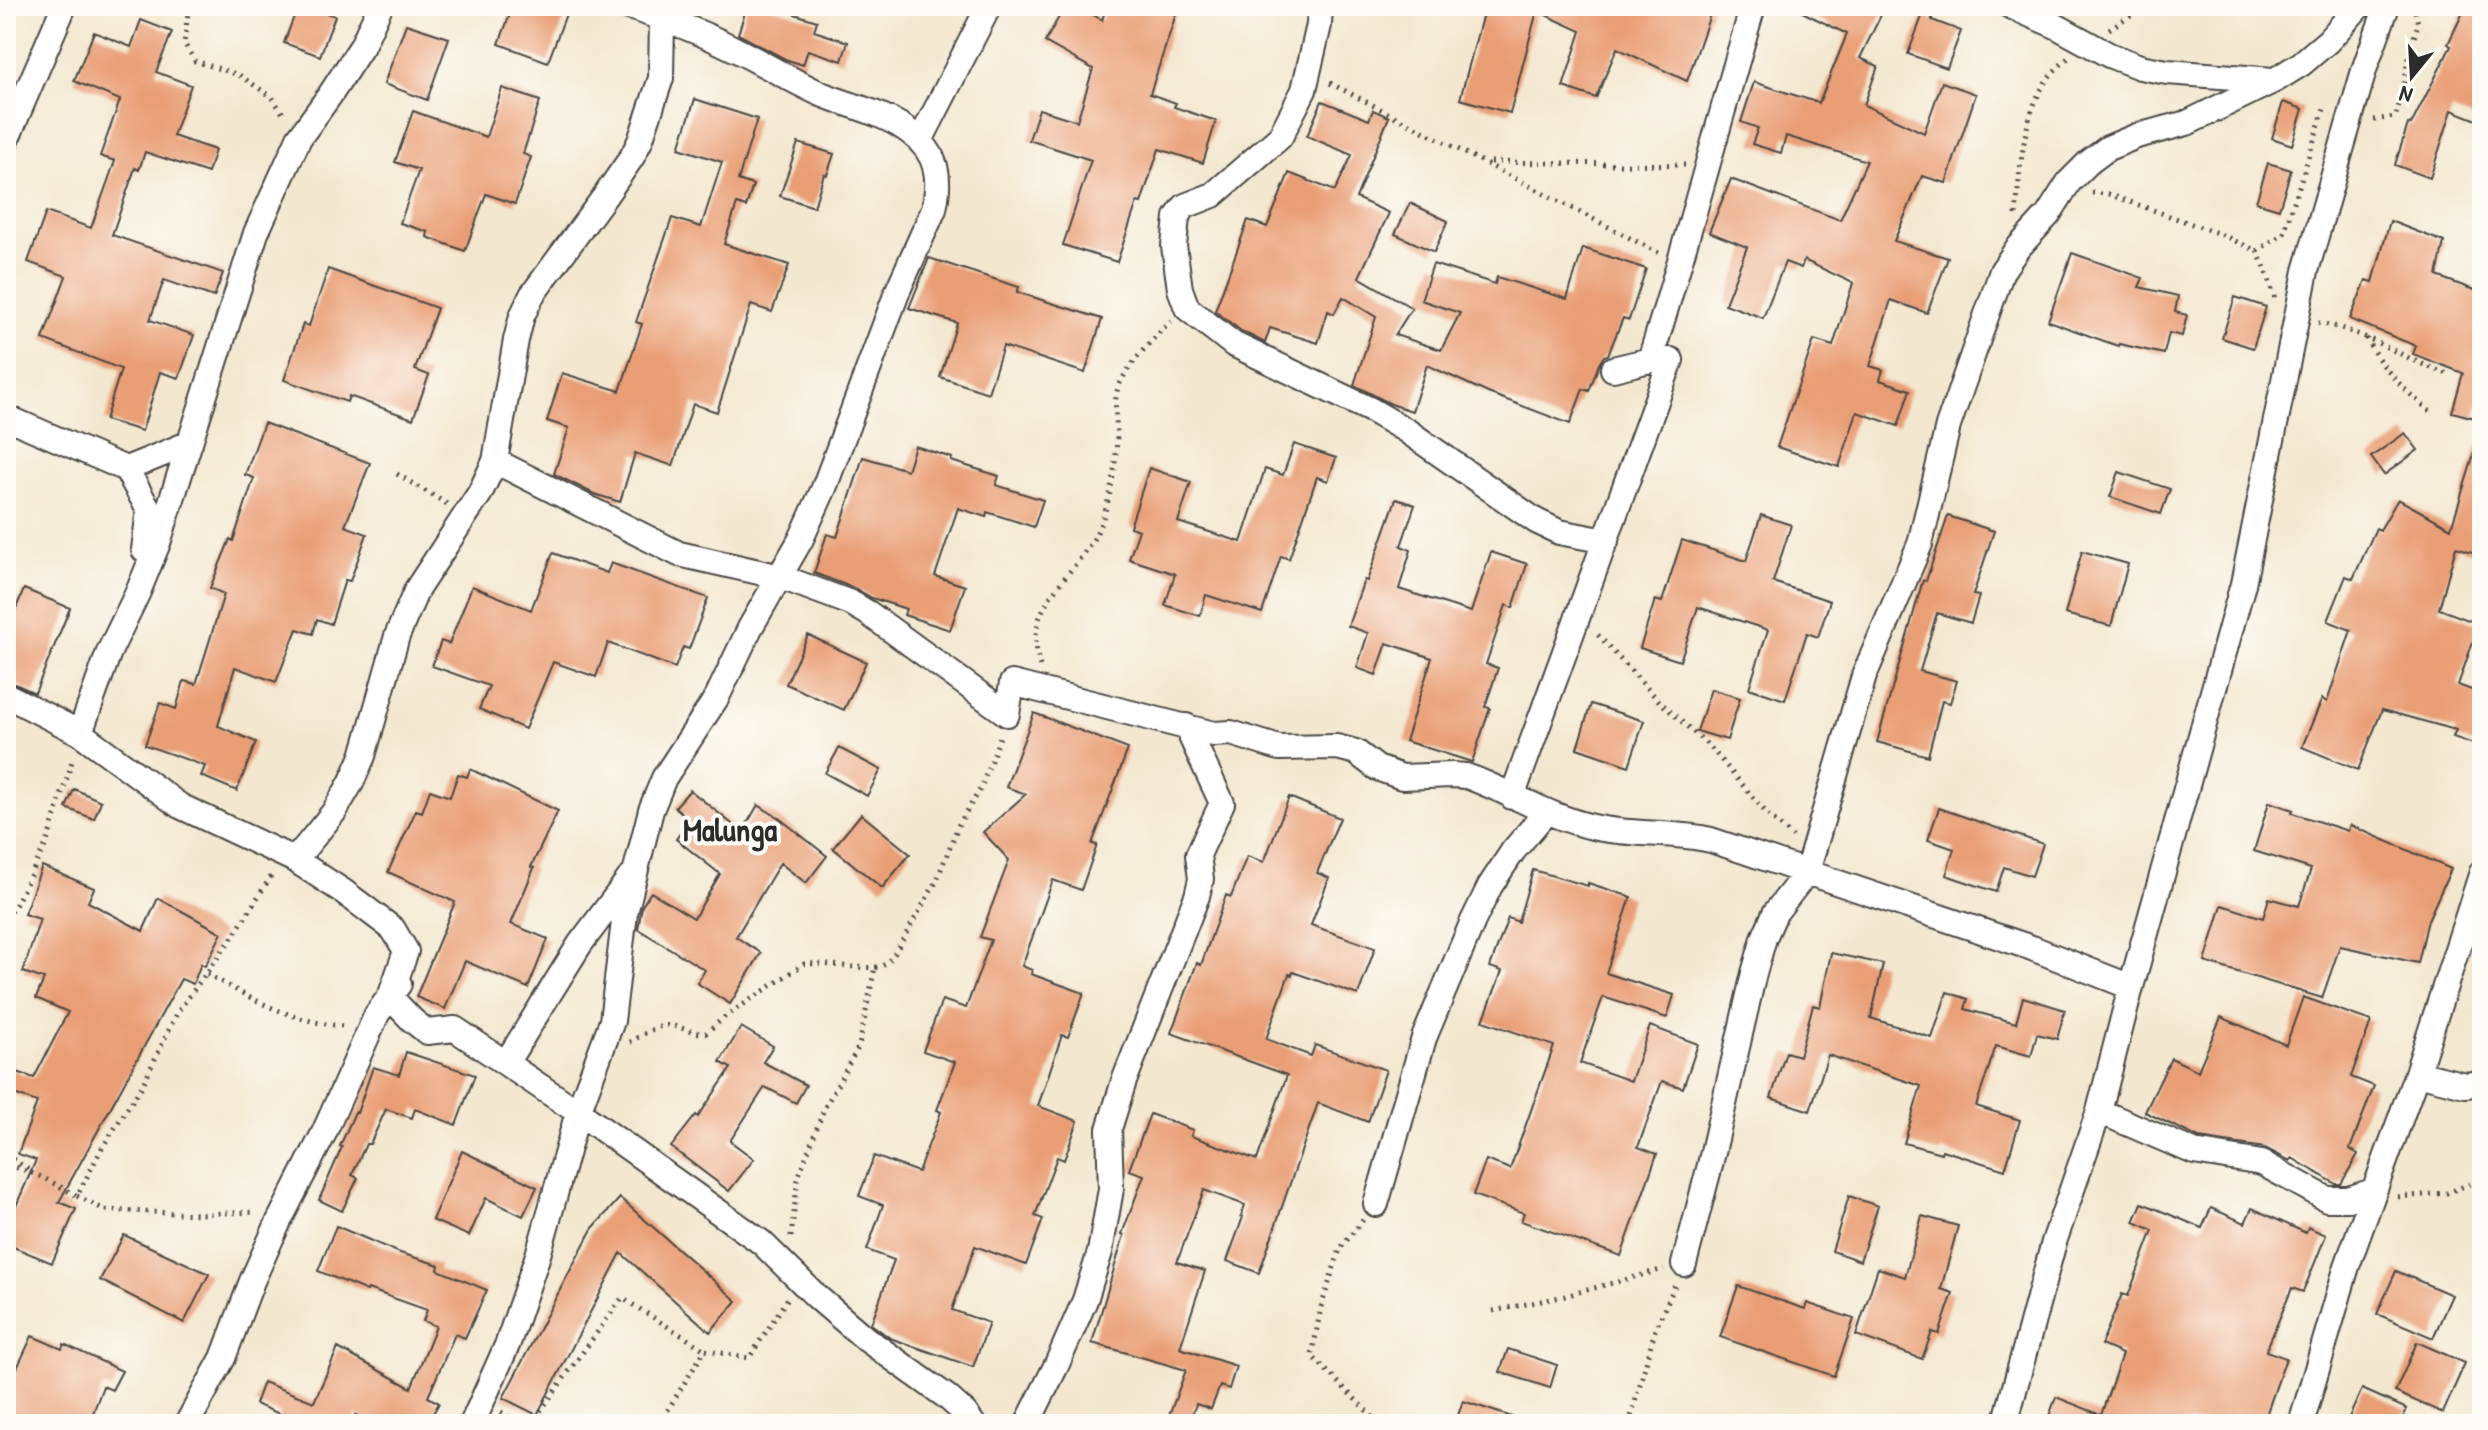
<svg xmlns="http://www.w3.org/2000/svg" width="2488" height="1430" font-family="'Patrick Hand',sans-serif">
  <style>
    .building { fill: #e99e74 }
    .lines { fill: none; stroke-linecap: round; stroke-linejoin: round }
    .minor-casing { stroke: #494744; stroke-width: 28 }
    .path { stroke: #494744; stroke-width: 5; stroke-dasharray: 2 6; stroke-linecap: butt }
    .minor { stroke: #fff; stroke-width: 24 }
    .labels { text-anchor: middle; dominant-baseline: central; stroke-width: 8; stroke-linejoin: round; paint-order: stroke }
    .quarter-label { font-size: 32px; font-weight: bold; fill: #2b2b2b; stroke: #fdfcf7 }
  </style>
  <rect width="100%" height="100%" fill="#fdfcf7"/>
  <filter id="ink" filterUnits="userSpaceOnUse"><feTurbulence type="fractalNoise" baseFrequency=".0125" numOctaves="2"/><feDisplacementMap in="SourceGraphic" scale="16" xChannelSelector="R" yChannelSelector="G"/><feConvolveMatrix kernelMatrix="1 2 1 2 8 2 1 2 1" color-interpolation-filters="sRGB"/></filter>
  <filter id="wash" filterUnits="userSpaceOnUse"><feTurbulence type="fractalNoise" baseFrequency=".006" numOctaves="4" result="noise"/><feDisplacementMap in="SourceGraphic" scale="32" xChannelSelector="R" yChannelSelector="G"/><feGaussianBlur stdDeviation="1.8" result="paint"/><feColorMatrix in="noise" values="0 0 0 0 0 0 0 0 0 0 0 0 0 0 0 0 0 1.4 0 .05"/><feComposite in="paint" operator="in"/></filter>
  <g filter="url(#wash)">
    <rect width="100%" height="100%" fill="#f3e7cf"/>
    <g id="blocks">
      <path class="building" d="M298,6H307L335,16L320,56L284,43Z
        M513,6H569L548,62L499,44Z
        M747,6H769L817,21L814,31L848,42L842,61L808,50L803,65L785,59L738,34Z
        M1065,6H1078L1102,20L1107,6H1163L1177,11L1150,94L1176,103L1174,107L1216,121L1203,163L1159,149L1141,203L1137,202L1117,262L1063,245L1091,160L1029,140L1039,109L1077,121L1093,69L1045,42Z
        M1485,6H1713L1687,81L1617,48L1596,98L1563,87L1581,31L1537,11L1510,113L1460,99Z
        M1790,6H1868L1882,13L1860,58L1878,66L1864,105L1924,133L1942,82L1976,94L1946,183L1922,176L1894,241L1948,258L1927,313L1891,300L1870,366L1883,370L1880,380L1910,390L1898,426L1857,412L1839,467L1777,447L1814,340L1833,346L1853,283L1804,260L1801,268L1785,262L1763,318L1725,304L1747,247L1709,232L1731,179L1840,220L1867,161L1786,136L1781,153L1752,144L1758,128L1741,122L1754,82L1819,103L1847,34Z
        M1926,6H1932V20L1961,31L1947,68L1908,54Z
        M2466,6H2482V122L2452,110L2430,178L2395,165L2408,124L2411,125L2451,46L2448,44Z
        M141,20L172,32L156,72L191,85L173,136L215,150L208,173L145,152L139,170L135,168L112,235L223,273L214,297L164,280L150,320L194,335L179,378L160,372L142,431L105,420L121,369L43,339L66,276L28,262L46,212L91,228L115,161L100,156L120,100L74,81L94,32L131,47Z
        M406,24L449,38L427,100L384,84Z
        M502,88L540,101L523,154L531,157L515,204L486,194L465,251L427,237L428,232L400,223L419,170L395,162L413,111L486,137Z
        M695,99L757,119L738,180L753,185L746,207L737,204L724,244L789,265L772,312L751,305L717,412L693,404L673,466L635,453L620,502L594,494L554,474L569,428L547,421L562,373L620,391L642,324L636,322L672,218L701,227L722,162L679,148Z
        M1322,101L1369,120L1373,110L1389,117L1356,198L1389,213L1359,277L1412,308L1395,335L1441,350L1460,313L1421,300L1433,264L1495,284L1497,277L1567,299L1583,248L1646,269L1629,320L1623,318L1608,355L1604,356L1599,364L1589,391L1583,389L1570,424L1488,393L1427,365L1412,411L1391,404L1354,385L1376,317L1343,297L1334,314L1328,311L1318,343L1270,328L1265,343L1241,331L1215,311L1248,220L1267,227L1289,173L1335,191L1352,155L1307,136Z
        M2283,102L2303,109L2292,145L2272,138Z
        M798,143L834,154L827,175L824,174L814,207L780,196Z
        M2268,163L2291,170L2279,209L2256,202Z
        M1410,203L1448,221L1434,252L1395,234Z
        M2390,221L2444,242L2437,276L2482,293V395L2475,418L2452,412L2463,373L2413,354L2416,346L2350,319L2366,280L2373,282Z
        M2072,253L2143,278L2139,287L2178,296L2175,312L2187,315L2182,336L2169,333L2164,354L2119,344L2118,346L2048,321Z
        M929,258L1019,287L1017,292L1102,319L1085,373L1003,346L988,393L940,377L957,323L909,308Z
        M328,269L437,308L415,370L429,375L413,419L349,396L347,402L284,380L303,324L309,326Z
        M2235,297L2266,307L2253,348L2222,338Z
        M264,423L370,463L345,526L367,534L350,581L345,580L331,624L317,619L313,634L297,629L276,682L235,667L218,726L256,742L237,791L201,776L205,766L145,745L160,703L176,709L184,681L196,684L224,594L210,588L230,539L233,541L254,478L245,475Z
        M2405,433L2418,450L2384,475L2371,457Z
        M1294,444L1336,458L1328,481L1317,477L1289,559L1281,556L1262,613L1206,595L1200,616L1165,605L1175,574L1129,559L1139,530L1130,527L1149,468L1191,482L1178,522L1241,542L1265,469L1283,475Z
        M2477,445L2482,446V555L2456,547L2439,609L2479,624L2458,685L2482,694V747L2453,737L2456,730L2382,710L2358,770L2302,747L2322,699L2327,702L2351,630L2328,621L2346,576L2353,579L2376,528L2380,530L2398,499L2451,528Z
        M915,446L952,458L951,461L999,476L996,485L1043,500L1034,527L987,512L986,517L958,508L935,576L965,586L950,630L904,615L906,609L872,598L856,589L814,573L827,534L837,537L863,457L907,470Z
        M2119,472L2170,489L2161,514L2110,497Z
        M1396,499L1415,505L1401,546L1411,550L1399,589L1471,612L1491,552L1527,564L1513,608L1506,605L1486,664L1498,668L1485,707L1490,708L1472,762L1405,741L1432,658L1387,643L1376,675L1357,668L1368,633L1348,626L1364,580L1367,581Z
        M1761,515L1791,525L1773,582L1830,601L1818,637L1807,633L1785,700L1749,688L1768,630L1698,607L1680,661L1640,648L1655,600L1662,602L1682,540L1746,561Z
        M1948,516L1994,531L1973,595L1979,596L1971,623L1937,613L1920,671L1957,681L1950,703L1942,701L1928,756L1877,742L1923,580L1926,581Z
        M2082,551L2128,564L2111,626L2065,614Z
        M553,553L607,573L611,563L708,598L689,649L683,647L675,668L608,643L596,677L553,662L525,729L479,709L489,686L432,666L441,641L449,644L472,586L531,610Z
        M24,589L70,608L35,693L6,680V632Z
        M808,635L866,662L844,710L786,684Z
        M1711,689L1740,698L1727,740L1697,731Z
        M1591,704L1644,721L1629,766L1577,748Z
        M1034,713L1128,749L1092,844L1097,845L1081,890L1053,880L1022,966L1032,970L1031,974L1084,993L1068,1037L1062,1035L1038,1106L1078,1121L1064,1160L1057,1157L1035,1216L1043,1219L1026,1265L975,1246L952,1310L989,1323L973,1367L890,1338L871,1324L894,1260L867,1250L883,1205L859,1196L874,1156L918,1172L941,1112L937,1110L955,1062L923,1051L942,1000L966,1008L991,940L980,937L1009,860L983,832L1026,794L1006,787Z
        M839,748L881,770L867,796L825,773Z
        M470,769L558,811L531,867L534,868L511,924L548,939L528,988L465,961L445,1009L416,997L455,902L388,872L416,810L422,812L430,790L450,797L458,774L467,777Z
        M74,789L101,801L94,819L66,808Z
        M690,790L742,832L758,805L779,818L827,856L806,883L780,863L736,937L761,953L730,1004L697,983L705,970L638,929L642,906L651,892L694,918L720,874L676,839L690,820L675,807Z
        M1289,797L1340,818L1317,873L1329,878L1311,925L1375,948L1358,995L1293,972L1292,975L1289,974L1266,1039L1311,1056L1315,1045L1386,1070L1368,1122L1318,1103L1259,1273L1227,1261L1243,1217L1241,1216L1245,1205L1204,1190L1177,1262L1205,1271L1180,1348L1236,1366L1229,1389L1220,1386L1211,1409L1196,1404L1189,1424H1166L1186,1370L1092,1343L1124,1235L1122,1234L1144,1175L1129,1170L1150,1114L1193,1130L1191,1136L1257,1160L1287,1075L1171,1033L1197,963L1201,965L1226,895L1231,897L1247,856L1264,862Z
        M2269,802L2293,810L2292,813L2348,831L2350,825L2451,869L2428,920L2418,963L2340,946L2322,998L2205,962L2222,905L2263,918L2269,898L2299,906L2311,869L2254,851Z
        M1939,808L2043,844L2032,876L2004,867L1996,892L1946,875L1954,849L1928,840Z
        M861,814L910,854L882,888L833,848Z
        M42,866L94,888L88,902L143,931L158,898L222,933L205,966L201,964L193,984L181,979L59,1202L76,1209L52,1263L6,1244V1229L36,1160L18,1154L37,1102L6,1091V1068L34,1078L68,1012L36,998L44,979L23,972L40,919L24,914Z
        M1533,870L1588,886V883L1631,897L1606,973L1674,995L1667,1018L1603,997L1580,1063L1631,1081L1650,1026L1698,1044L1683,1088L1662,1081L1638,1147L1657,1154L1621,1256L1521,1221L1524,1213L1473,1195L1486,1160L1510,1169L1554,1046L1483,1021L1502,971L1490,967L1508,918L1518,922Z
        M1831,953L1883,964L1871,1018L1932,1038L1947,992L1968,999L1965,1009L2016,1023L2023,997L2065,1010L2057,1039L2037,1034L2031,1056L1996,1046L1976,1106L2020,1120L2005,1170L1942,1150L1941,1153L1904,1143L1921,1086L1828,1055L1810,1111L1771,1098L1786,1052L1799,1056L1813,1005L1820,1007Z
        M2303,997L2371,1021L2351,1077L2374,1086L2350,1149L2358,1154L2341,1184H2336L2292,1158L2290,1161L2265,1148L2199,1138L2145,1112L2171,1058L2198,1071L2221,1017L2286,1045Z
        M741,1027L773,1046L763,1062L806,1085L796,1103L765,1087L730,1141L754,1159L729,1191L671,1147L696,1115L698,1117L731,1068L720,1062Z
        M406,1052L475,1075L456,1125L415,1109L412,1118L386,1109L370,1144H366L352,1175L358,1178L342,1211L319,1200L342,1147L340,1146L355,1112L357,1113L373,1067L399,1075Z
        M462,1151L537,1187L523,1216L486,1198L469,1236L432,1220Z
        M1849,1196L1878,1206L1860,1261L1832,1251Z
        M620,1198L737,1301L710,1332L621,1253L537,1415L503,1398L592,1229Z
        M2142,1203L2202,1228L2211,1208L2245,1223L2252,1208L2306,1233L2308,1227L2326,1235L2303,1292L2292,1288L2266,1351L2286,1358L2263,1424H2060L2048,1419L2056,1397L2101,1415L2122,1354L2101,1345L2122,1294L2128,1296L2153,1230L2134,1222Z
        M1922,1216L1958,1226L1941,1289L1953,1293L1939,1334L1932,1332L1922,1359L1856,1335L1878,1268L1905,1277Z
        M336,1226L400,1253L439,1265L438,1270L487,1290L465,1338L455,1334L428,1397L439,1403L427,1424H373L356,1415L355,1418L366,1424H276L280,1414L255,1404L263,1382L314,1402L338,1348L411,1388L436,1326L423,1321L427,1310L368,1289L367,1291L318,1271Z
        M124,1235L209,1274L184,1323L100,1280Z
        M2396,1271L2452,1295L2433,1338L2377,1314Z
        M1738,1286L1805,1309L1807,1303L1854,1319L1834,1376L1720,1337Z
        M32,1336L62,1349L64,1344L122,1371L112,1390L103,1386L89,1424H6V1392Z
        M2417,1342L2465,1363L2443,1413L2395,1392Z
        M1508,1349L1557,1365L1550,1388L1500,1372Z
        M2362,1389L2407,1409L2400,1424H2346Z
        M1463,1401L1521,1420L1520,1424H1455Z"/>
    </g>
  </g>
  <g filter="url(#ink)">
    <use href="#blocks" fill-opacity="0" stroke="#494744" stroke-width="2"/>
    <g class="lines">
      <defs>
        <path id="minor" d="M1320,6L1319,25L1304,90L1280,137L1213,195L1185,206L1177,217L1174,246L1180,289L1187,308L1233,344L1371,410L1407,431L1536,521L1559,532L1606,541
          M2010,6L2056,26L2109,55L2140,67L2167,72L2273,80
          M6,141L64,6
          M920,141L989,6
          M1650,360C1687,243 1718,124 1753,6
          M6,417L126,469L149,510L144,550
          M495,461L679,554L781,577L851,603L868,613L1007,714L1012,683L1214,734L1231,733L1279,748L1337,747L1356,752L1377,768L1402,777L1452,775L1466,776C1509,791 1548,817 1593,827C1632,836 1672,831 1711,840L2032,948L2131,987
          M126,469L190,443
          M6,695L80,733L180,806L295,860L344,892L393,929L406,951L390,997L412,1020L427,1032L455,1029L578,1112L761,1242L817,1297L866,1339L947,1397L965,1413L973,1424
          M80,733L109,652L138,592L158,543L256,233L299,138L330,95L362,46L380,6
          M1512,797L1671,360H1650L1613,369
          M295,860L334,812L351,783L363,756L397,636L417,589L480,493L495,461L516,340L522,316L532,295L605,196L632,157L640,141L661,78L662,18L667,6
          M506,1063L580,944L629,879
          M2417,1073L2465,1085L2482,1083
          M2099,1111L2194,1152L2262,1163L2327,1199H2348L2373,1191
          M1376,1204L1424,1038L1473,921L1490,886L1513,851L1546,812
          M1684,1264L1710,1165L1754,973L1764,938L1775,913L1807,872L1864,676L1920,544L1948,426L2002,271L2017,249L2048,215L2069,182L2088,163L2108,148L2137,136L2187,123L2275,80L2301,64L2328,41L2359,6
          M187,1424L223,1358L252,1281L279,1221L323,1135L377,1014L399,984
          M472,1424L508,1343L538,1255L578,1112L612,1021L625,913L651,810L664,778L717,697L750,628L801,539L824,488L898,290L934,209C941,178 938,154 911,133C886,113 850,106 821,94C786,78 753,57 718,41C688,27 657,16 626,6
          M1027,1424L1057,1364L1085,1300L1100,1252L1111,1189L1109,1129L1124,1081L1197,896L1201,879L1198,855L1222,803L1186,726
          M2005,1424L2054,1242L2099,1111L2131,987L2243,584L2306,271L2365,67L2387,6
          M2301,1424L2347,1266L2417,1073L2482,872"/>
      </defs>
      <use href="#minor" class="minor-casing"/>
      <path class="path" d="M176,6L188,13L184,43L195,61L239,75L272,97L285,117
        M2109,29L2145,6
        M1330,83L1659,253
        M2374,120L2395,117L2403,92L2408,57L2418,24L2414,6
        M1491,162L1685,165
        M2092,193L2108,194L2220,234L2257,251L2284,233L2324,109
        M2016,215C2020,172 2022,111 2050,76C2055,69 2062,64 2068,58
        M2257,251L2266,270L2276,302
        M2318,323C2365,330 2404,360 2448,374
        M2366,338C2381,368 2405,391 2431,412
        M397,474L447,504
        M1598,635L1660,702L1711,748L1768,815L1793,837
        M1040,666C1022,607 1067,584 1094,538C1109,512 1116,466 1117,437C1117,422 1113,403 1118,388C1126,367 1155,336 1171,321
        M6,918L16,904L47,842L73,758
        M207,974C250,998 295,1024 346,1026
        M630,1042C643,1035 658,1023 673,1026C685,1028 694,1034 706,1033L726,1016L804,964C824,962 868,971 881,966C887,964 891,958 895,953L936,882L959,824L981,788L1001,734
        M6,1155L31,1171
        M6,1170L7,1164L42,1177L77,1196L102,1148L142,1086L177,1013L234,935L273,873
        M77,1196L105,1210L199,1214L257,1212
        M2398,1197L2447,1193L2482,1179
        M1363,1220L1340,1249L1321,1307L1312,1356L1380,1424
        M791,1237L798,1178L824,1109L859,1046L875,967
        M1493,1311L1565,1296L1664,1269
        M501,1412L521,1424
        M531,1424L622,1298L705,1350
        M659,1424L705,1350L749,1358L788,1298
        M1629,1424L1655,1330L1676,1283"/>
      <use href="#minor" class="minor"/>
    </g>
  </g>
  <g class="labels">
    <g class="quarter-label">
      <text x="730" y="829">Malunga</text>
    </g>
  </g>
  <rect width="2488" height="1430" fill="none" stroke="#fdfcf7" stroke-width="32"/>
  <g transform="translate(2412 76) rotate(198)" stroke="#fdfcf7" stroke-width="6" paint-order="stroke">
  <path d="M0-6L14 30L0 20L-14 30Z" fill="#2b2b2b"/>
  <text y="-12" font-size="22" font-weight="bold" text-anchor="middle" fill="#2b2b2b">N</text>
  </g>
</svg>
